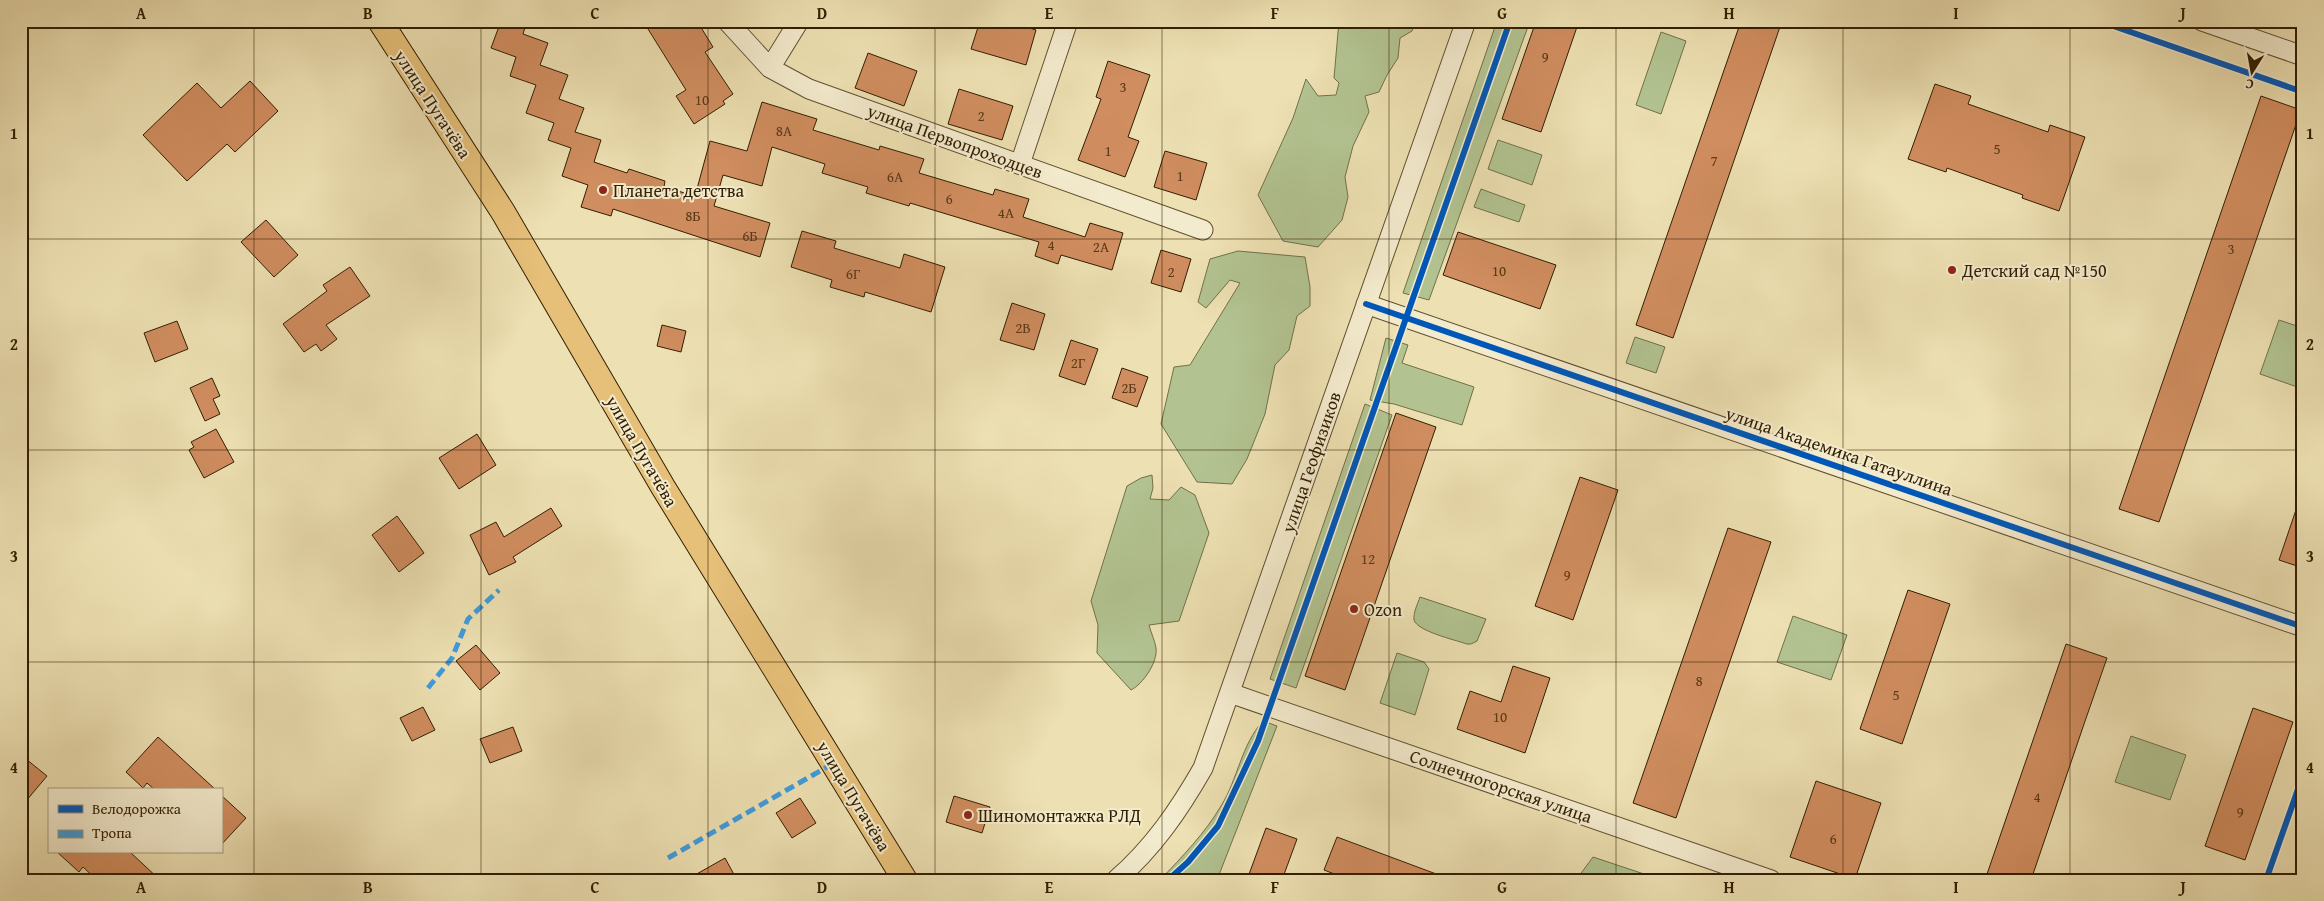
<svg xmlns="http://www.w3.org/2000/svg" width="2324" height="901" font-family="'Gentium Book Plus',serif">
  <style>
    .green { fill: #b2c391; stroke: #727049 }
    .building { fill: #d08d5f; stroke: #321e01 }
    .lines { fill: none; stroke-linecap: round; stroke-linejoin: round }
    .minor-casing { stroke: #614e2d; stroke-width: 21 }
    .major-casing { stroke: #321e01; stroke-width: 26 }
    .minor { stroke: #f3ebcd; stroke-width: 19 }
    .major { stroke: #e6c079; stroke-width: 24 }
    .quiet { stroke: #3e9bdd; stroke-width: 5; stroke-dasharray: 10 5; stroke-linecap: butt }
    .cycleway-casing { stroke: #f3ebcd; stroke-width: 9 }
    .cycleway { stroke: #0057b8; stroke-width: 6 }
    .grid { fill: none; stroke: #321e01; stroke-width: 1; stroke-opacity: 0.55 }
    .poi-dot { fill: #8f2418; stroke: #f3ebcd; stroke-width: 2 }
    .labels { text-anchor: middle; dominant-baseline: central; stroke-width: 4; stroke-linejoin: round; paint-order: stroke }
    .number-label { font-size: 15px; fill: #5a3a18 }
    .street-label { font-size: 18px; fill: #321e01; stroke: #f3ebcd }
    .poi-label { font-size: 18px; fill: #321e01; stroke: #f3ebcd; text-anchor: start }
    .neatline { fill: none; stroke: #321e01; stroke-width: 2 }
    .grid-label { font-size: 16px; text-anchor: middle; font-weight: bold; fill: #321e01 }
  </style>
  <rect width="100%" height="100%" fill="#ede0b2"/>
  <filter id="stains"><feTurbulence type="fractalNoise" baseFrequency=".004" numOctaves="4"/><feColorMatrix values="0 0 0 0 .2 0 0 0 0 .09 0 0 0 0 .02 0 0 0 .5 -.17"/></filter>
  <radialGradient id="worn" r=".72"><stop offset=".6" stop-color="#630" stop-opacity="0"/><stop offset="1" stop-color="#630" stop-opacity=".3"/></radialGradient>
  <path class="green" d="M1339,21H1415L1412,31L1400,38L1398,58L1387,75L1379,92L1365,96L1369,112L1353,146L1345,177L1348,197L1342,220L1318,247L1283,241L1258,195L1293,118L1306,79L1318,96L1336,95L1339,83L1334,78Z
    M1497,21H1530L1429,300L1403,293Z
    M1661,32L1686,41L1661,114L1636,105Z
    M1498,140L1542,155L1532,185L1488,169Z
    M1481,189L1525,205L1519,222L1474,207Z
    M1238,251L1305,257L1310,287V306L1297,316L1289,350L1275,365L1265,414L1247,459L1232,484L1197,482L1161,424L1174,367L1190,365L1240,283L1230,280L1206,308L1198,302L1210,259Z
    M2279,320L2303,328V389L2260,374Z
    M1635,337L1665,347L1656,373L1626,363Z
    M1386,338L1408,345L1402,363L1474,387L1462,425L1394,404L1370,400Z
    M1365,404L1392,415L1296,688L1270,679Z
    M1152,475L1153,488L1150,499L1169,500L1181,487L1195,495L1209,533L1179,621L1149,625C1151,633 1155,641 1156,648C1158,662 1143,684 1131,690L1097,653L1098,625L1091,601L1127,486L1141,478Z
    M1420,597L1486,619L1477,641L1471,644H1467C1455,640 1417,631 1414,620C1413,613 1418,603 1420,597Z
    M1793,616L1847,635L1831,680L1777,662Z
    M1397,653L1424,662L1429,669L1415,715L1380,703Z
    M1263,721L1277,726L1217,880H1160C1182,857 1205,833 1221,806C1238,779 1241,745 1263,721Z
    M2131,736L2186,755L2170,800L2115,782Z
    M1593,857L1662,880H1576Z"/>
  <path class="building" d="M501,21H527L523,34L548,43L540,65L568,75L559,99L584,108L575,132L601,140L594,162L627,173L629,169L665,181L664,187L695,196L710,141L747,151L762,102L817,119L813,130L879,150L880,146L924,159L919,173L993,195L995,189L1029,199L1023,217L1085,237L1090,223L1123,233L1112,270L1061,255L1058,264L1035,256L1039,242L910,203L909,206L866,193L868,187L822,173L825,164L772,147L762,186L723,175L714,206L770,223L760,257L613,209L611,216L581,207L588,185L562,176L571,148L548,140L554,123L526,113L536,85L510,76L516,57L491,48Z
    M643,21H697L713,47L705,52L733,94L723,101L725,104L694,124L676,96L686,90Z
    M980,21H1006L1036,30L1026,65L971,49Z
    M1536,21H1579L1541,132L1502,119Z
    M1741,21H1782L1673,338L1636,325Z
    M868,53L917,71L904,106L855,88Z
    M1108,61L1150,75L1128,137L1139,141L1125,177L1078,160L1101,99L1096,97Z
    M250,81L278,111L235,152L227,144L187,181L143,135L197,83L221,108Z
    M1935,84L1971,96L1968,104L2048,132L2050,125L2085,137L2059,211L2022,198L2023,195L1947,168L1946,172L1908,159Z
    M959,89L1013,106L1002,140L948,124Z
    M2261,96L2301,110L2159,522L2119,509Z
    M1165,151L1207,163L1196,200L1154,187Z
    M266,220L298,255L274,277L241,242Z
    M802,231L836,241L834,248L900,268L904,254L945,267L931,312L865,292L864,297L830,287L832,280L791,267Z
    M1458,232L1556,265L1540,309L1443,275Z
    M1161,250L1191,259L1181,292L1151,283Z
    M350,267L370,296L326,325L337,339L321,351L316,344L304,352L283,324L327,291L323,285Z
    M1012,303L1045,314L1034,350L1000,340Z
    M177,321L188,349L155,362L144,333Z
    M662,325L686,331L681,352L657,346Z
    M1071,340L1098,349L1085,385L1059,376Z
    M1122,368L1148,377L1137,407L1112,398Z
    M212,378L220,396L213,399L220,414L205,421L190,388Z
    M1396,413L1436,427L1345,690L1305,676Z
    M216,429L234,462L204,478L189,450L194,447L191,442Z
    M477,434L496,465L459,489L439,458Z
    M1580,477L1618,490L1573,620L1535,606Z
    M2300,498H2303V568L2279,560Z
    M551,508L562,526L513,557L516,562L489,575L470,535L496,522L504,537Z
    M397,516L424,553L399,572L372,535Z
    M1728,528L1771,542L1676,818L1633,803Z
    M1908,590L1950,604L1902,744L1860,729Z
    M2066,644L2107,658L2083,727L2031,880H1985Z
    M476,645L500,673L480,690L456,661Z
    M1513,666L1550,678L1525,753L1457,729L1470,691L1501,702Z
    M423,707L435,730L412,741L400,718Z
    M2253,708L2293,722L2245,860L2205,846Z
    M513,727L522,751L490,763L480,739Z
    M158,737L216,790H155L147,783L143,788L126,772Z
    M21,755L47,776L21,807Z
    M1816,781L1881,803L1855,879L1790,857Z
    M221,795L246,818L221,845Z
    M954,796L990,807L982,833L946,822Z
    M800,798L816,823L792,838L776,813Z
    M1266,828L1297,839L1282,880H1256L1248,877Z
    M1337,837L1447,878V880H1350L1324,870Z
    M57,852H130L160,880H97L83,867L79,872Z
    M725,858L737,880H686Z"/>
  <g class="lines">
    <defs>
      <path id="minor" d="M727,21L770,68L809,89L1203,230
        M2202,21L2303,56
        M770,68L799,21
        M1020,164L1068,21
        M1366,304L2303,627
        M1230,693L1771,880
        M1116,880C1153,848 1179,810 1203,768L1466,21"/>
      <path id="major" d="M380,21L503,212L663,487L905,880"/>
    </defs>
    <use href="#minor" class="minor-casing"/>
    <use href="#major" class="major-casing"/>
    <use href="#minor" class="minor"/>
    <use href="#major" class="major"/>
    <path class="quiet" d="M428,688L452,658L468,619L499,590
      M668,858L834,763"/>
    <defs>
      <path id="cycleway" d="M2099,21L2303,92
        M1366,304L2303,627
        M1168,880L1188,862L1218,826L1258,741L1510,21
        M2266,880L2303,775"/>
    </defs>
    <use href="#cycleway" class="cycleway-casing"/>
    <use href="#cycleway" class="cycleway"/>
  </g>
  <path class="grid" d="M254,21V880M481,21V880M708,21V880M935,21V880M1162,21V880M1389,21V880M1616,21V880M1843,21V880M2070,21V880M21,239H2303M21,450H2303M21,662H2303"/>
  <g class="poi-dot">
    <circle cx="603" cy="190" r="5"/>
    <circle cx="1952" cy="270" r="5"/>
    <circle cx="1354" cy="609" r="5"/>
    <circle cx="968" cy="815" r="5"/>
  </g>
  <g class="labels">
    <g class="number-label">
      <text x="1545" y="56">9</text>
      <text x="1123" y="86">3</text>
      <text x="702" y="99">10</text>
      <text x="981" y="115">2</text>
      <text x="784" y="130">8А</text>
      <text x="1997" y="148">5</text>
      <text x="1108" y="150">1</text>
      <text x="1714" y="160">7</text>
      <text x="1180" y="175">1</text>
      <text x="895" y="176">6А</text>
      <text x="949" y="198">6</text>
      <text x="1006" y="212">4А</text>
      <text x="693" y="215">8Б</text>
      <text x="750" y="235">6Б</text>
      <text x="1051" y="244">4</text>
      <text x="1101" y="246">2А</text>
      <text x="2231" y="248">3</text>
      <text x="1499" y="270">10</text>
      <text x="1171" y="271">2</text>
      <text x="853" y="273">6Г</text>
      <text x="1023" y="327">2В</text>
      <text x="1078" y="362">2Г</text>
      <text x="1129" y="387">2Б</text>
      <text x="1368" y="558">12</text>
      <text x="1567" y="574">9</text>
      <text x="1699" y="680">8</text>
      <text x="1896" y="694">5</text>
      <text x="1500" y="716">10</text>
      <text x="2037" y="796">4</text>
      <text x="2240" y="811">9</text>
      <text x="1833" y="838">6</text>
    </g>
    <g class="street-label">
      <text transform="translate(433 104) rotate(57)">улица Пугачёва</text>
      <text transform="translate(955 141) rotate(20)">улица Первопроходцев</text>
      <text transform="translate(642 451) rotate(60)">улица Пугачёва</text>
      <text transform="translate(1839 451) rotate(19)">улица Академика Гатауллина</text>
      <text transform="translate(1311 462) rotate(-71)">улица Геофизиков</text>
      <text transform="translate(1501 786) rotate(19)">Солнечногорская улица</text>
      <text transform="translate(854 796) rotate(59)">улица Пугачёва</text>
    </g>
    <g class="poi-label">
      <text x="613" y="190">Планета детства</text>
      <text x="1962" y="270">Детский сад №150</text>
      <text x="1364" y="609">Ozon</text>
      <text x="978" y="815">Шиномонтажка РЛД</text>
    </g>
  </g>
  <rect width="2324" height="901" fill="none" stroke="#ede0b2" stroke-width="55"/>
  <rect x="48" y="788" width="175" height="65" fill="#f3ebcd" stroke="#a6997b"/>
  <rect x="58" y="805" width="25" height="8" fill="#0057b8" stroke="#a6997b"/>
  <text x="92" y="814" font-size="15" fill="#321e01">Велодорожка</text>
  <rect x="58" y="830" width="25" height="8" fill="#3e9bdd" stroke="#a6997b"/>
  <text x="92" y="838" font-size="15" fill="#321e01">Тропа</text>
  <g transform="translate(2252 72) rotate(191)" stroke="#f3ebcd" stroke-width="4" paint-order="stroke">
  <path d="M0-4L9 19L0 12L-9 19Z" fill="#321e01"/>
  <text y="-8" font-size="14" font-weight="bold" text-anchor="middle" fill="#321e01">С</text>
  </g>
  <rect x="28" y="28" width="2268" height="846" class="neatline"/>
  <g class="grid-label">
    <text x="141" y="19">A</text>
    <text x="368" y="19">B</text>
    <text x="595" y="19">C</text>
    <text x="822" y="19">D</text>
    <text x="1049" y="19">E</text>
    <text x="1275" y="19">F</text>
    <text x="1502" y="19">G</text>
    <text x="1729" y="19">H</text>
    <text x="1956" y="19">I</text>
    <text x="2183" y="19">J</text>
    <text x="14" y="139">1</text>
    <text x="2310" y="139">1</text>
    <text x="14" y="350">2</text>
    <text x="2310" y="350">2</text>
    <text x="14" y="562">3</text>
    <text x="2310" y="562">3</text>
    <text x="14" y="773">4</text>
    <text x="2310" y="773">4</text>
    <text x="141" y="893">A</text>
    <text x="368" y="893">B</text>
    <text x="595" y="893">C</text>
    <text x="822" y="893">D</text>
    <text x="1049" y="893">E</text>
    <text x="1275" y="893">F</text>
    <text x="1502" y="893">G</text>
    <text x="1729" y="893">H</text>
    <text x="1956" y="893">I</text>
    <text x="2183" y="893">J</text>
  </g>
  <rect width="100%" height="100%" filter="url(#stains)"/>
  <rect width="100%" height="100%" fill="url(#worn)"/>
</svg>
